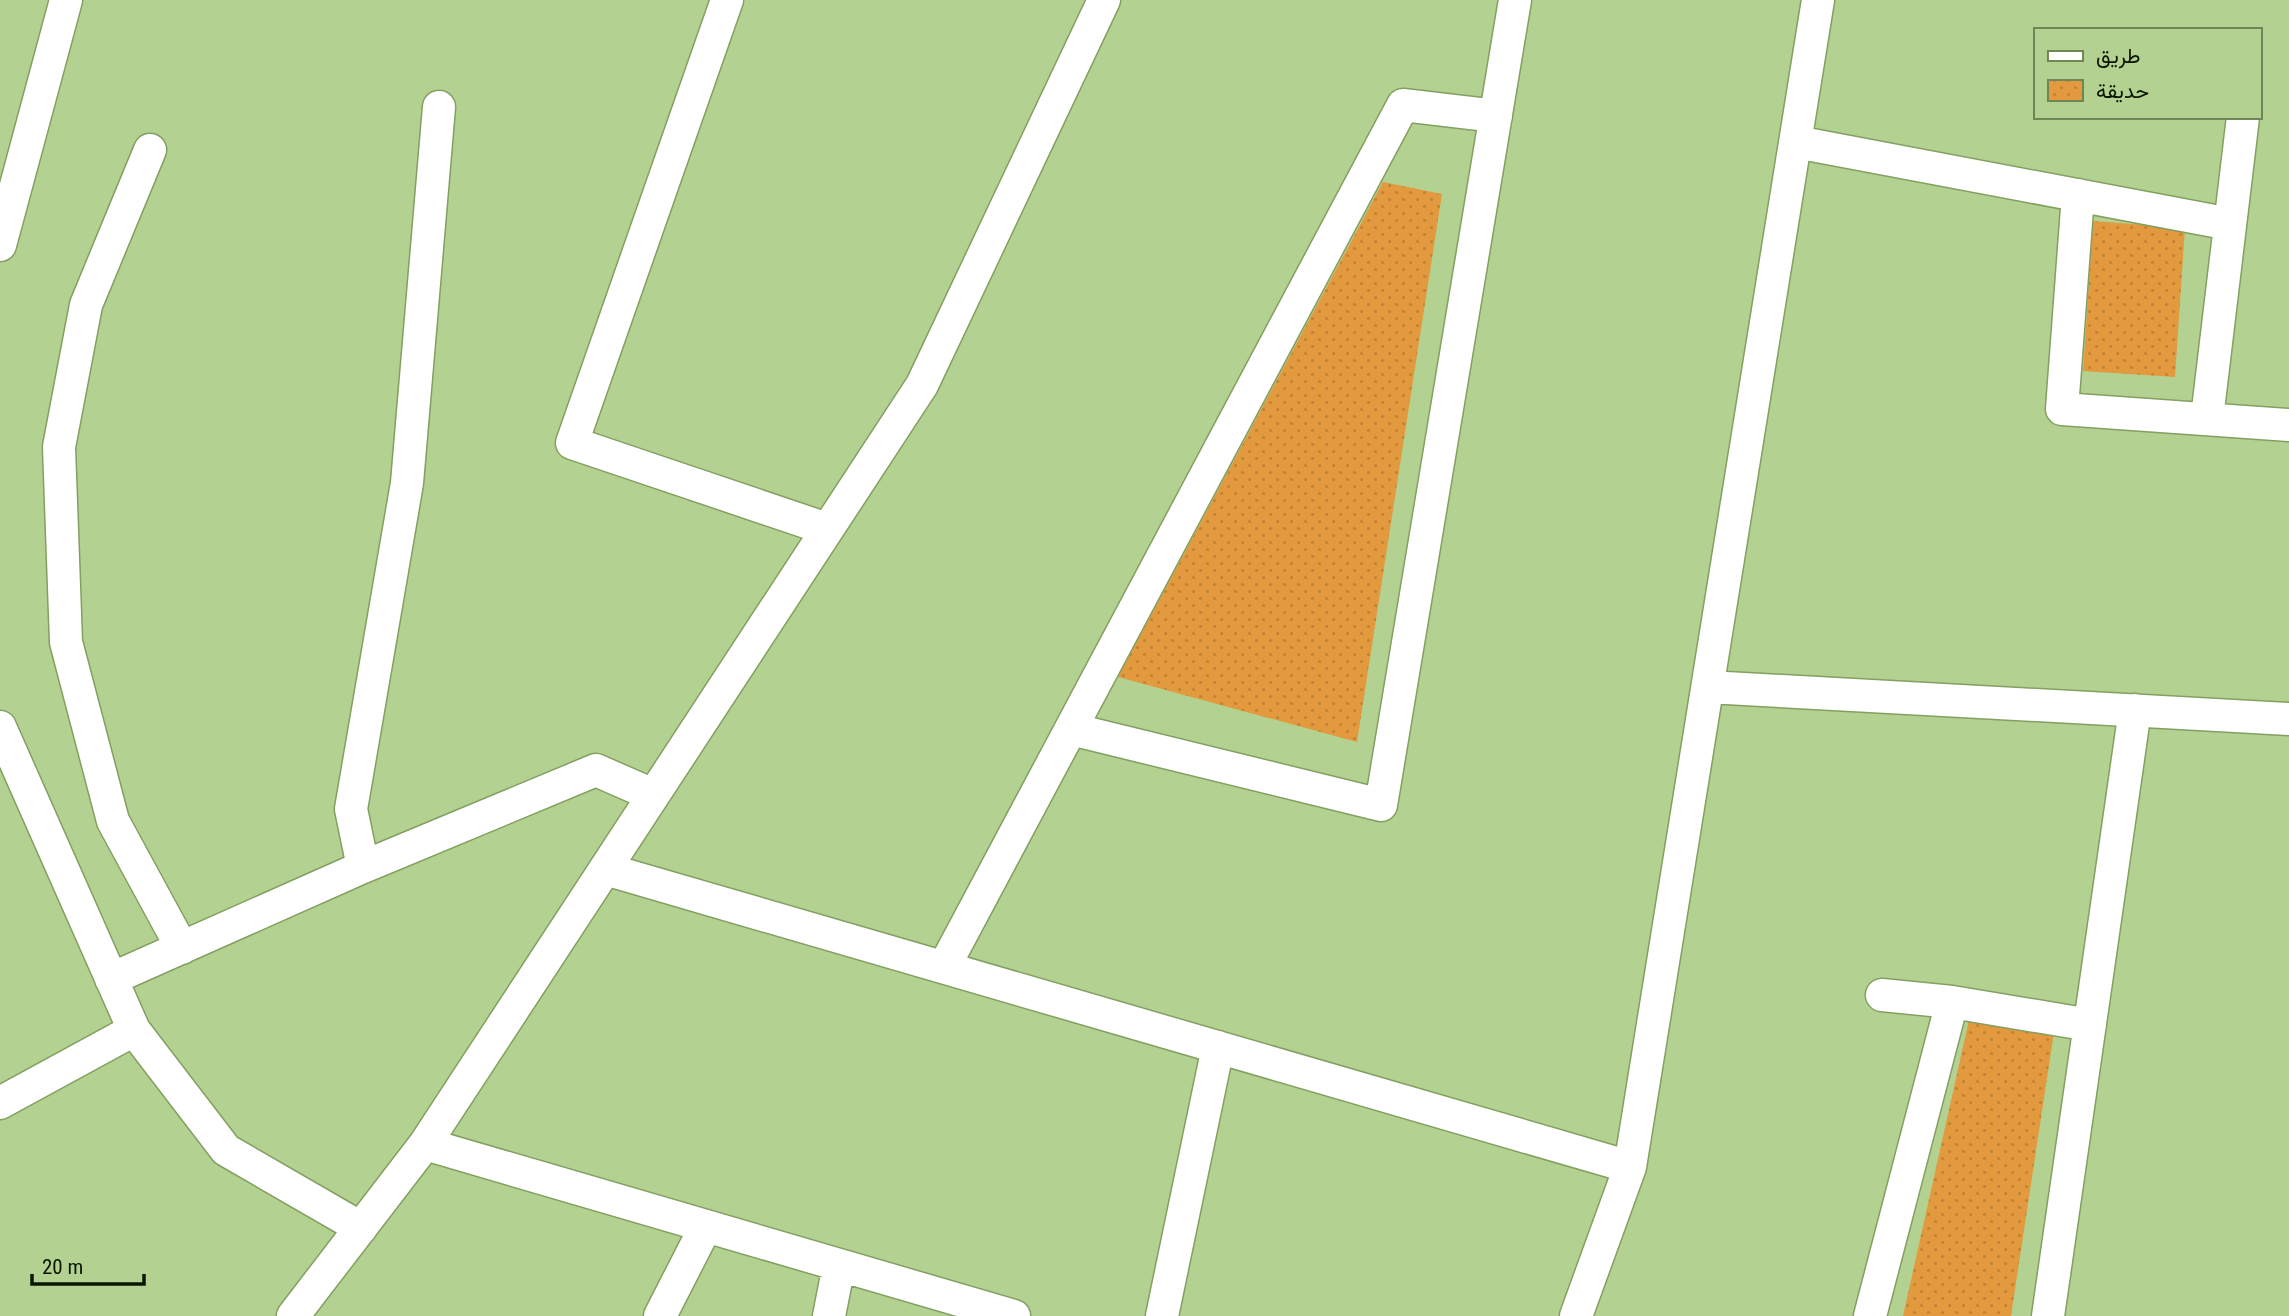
<svg xmlns="http://www.w3.org/2000/svg" width="2289" height="1316" font-family="'Roboto Condensed',Vazirmatn,sans-serif">
  <style>
    .park { fill: url(#park-dots) }
    .lines { fill: none; stroke-linecap: round; stroke-linejoin: round }
    .street-casing { stroke: #839f61; stroke-width: 35 }
    .street { stroke: #fff; stroke-width: 32 }
  </style>
  <defs>
    <pattern id="park-dots" width="8" height="8" patternUnits="userSpaceOnUse" patternTransform="scale(1.75)"><rect width="8" height="8" fill="#e3993d"/><path d="M2 2h.1M6 6h.1" fill="none" stroke="#c18334" stroke-width="1.8" stroke-linecap="round"/></pattern>
  </defs>
  <rect width="100%" height="100%" fill="#b3d291"/>
  <path class="park" d="M1383,182L1442,194L1357,742L1118,677Z
    M2093,221L2185,228L2175,377L2083,371Z
    M1969,1020L2054,1032L2011,1316H1903Z"/>
  <g class="lines">
    <defs>
      <path id="street" d="M727,0L572,443L827,529
        M1796,142L2230,224
        M150,150L86,305L59,447L66,642L113,821L182,948
        M2078,195L2062,409L2289,425
        M0,245L66,0
        M2207,418L2243,117
        M1708,687L2289,719
        M0,727L134,1030L226,1150L361,1228
        M1071,729L1381,805L1515,0
        M363,867L351,809L407,483L439,107
        M605,869L1630,1167
        M944,967L1403,105L1496,116
        M111,979L363,867L596,770L653,795
        M1882,995L1952,1002L2090,1025
        M0,1103L134,1030
        M425,1144L1014,1316
        M293,1316L425,1144L922,385L1104,0
        M660,1316L706,1226
        M829,1316L839,1265
        M1162,1316L1218,1047
        M1576,1316L1630,1167L1818,0
        M1870,1316L1952,1002
        M2048,1316L2135,710"/>
    </defs>
    <use href="#street" class="street-casing"/>
    <use href="#street" class="street"/>
  </g>
  <rect x="2034" y="28" width="228" height="91" fill="#b3d291" stroke="#6f8657" stroke-width="2"/>
  <rect x="2048" y="51" width="35" height="10" fill="#ffffff" stroke="#6f8657" stroke-width="2"/>
  <text x="2096" y="63" font-size="21" fill="#0a1400">طريق</text>
  <rect x="2048" y="80" width="35" height="21" fill="url(#park-dots)" stroke="#6f8657" stroke-width="2"/>
  <text x="2096" y="98" font-size="21" fill="#0a1400">حديقة</text>
  <path d="M32 1274v10h112v-10" fill="none" stroke="#0a1400" stroke-width="3.5"/>
  <text x="42" y="1274" font-size="21" fill="#0a1400" stroke="#b3d291" stroke-width="5" paint-order="stroke">20 m</text>
</svg>
